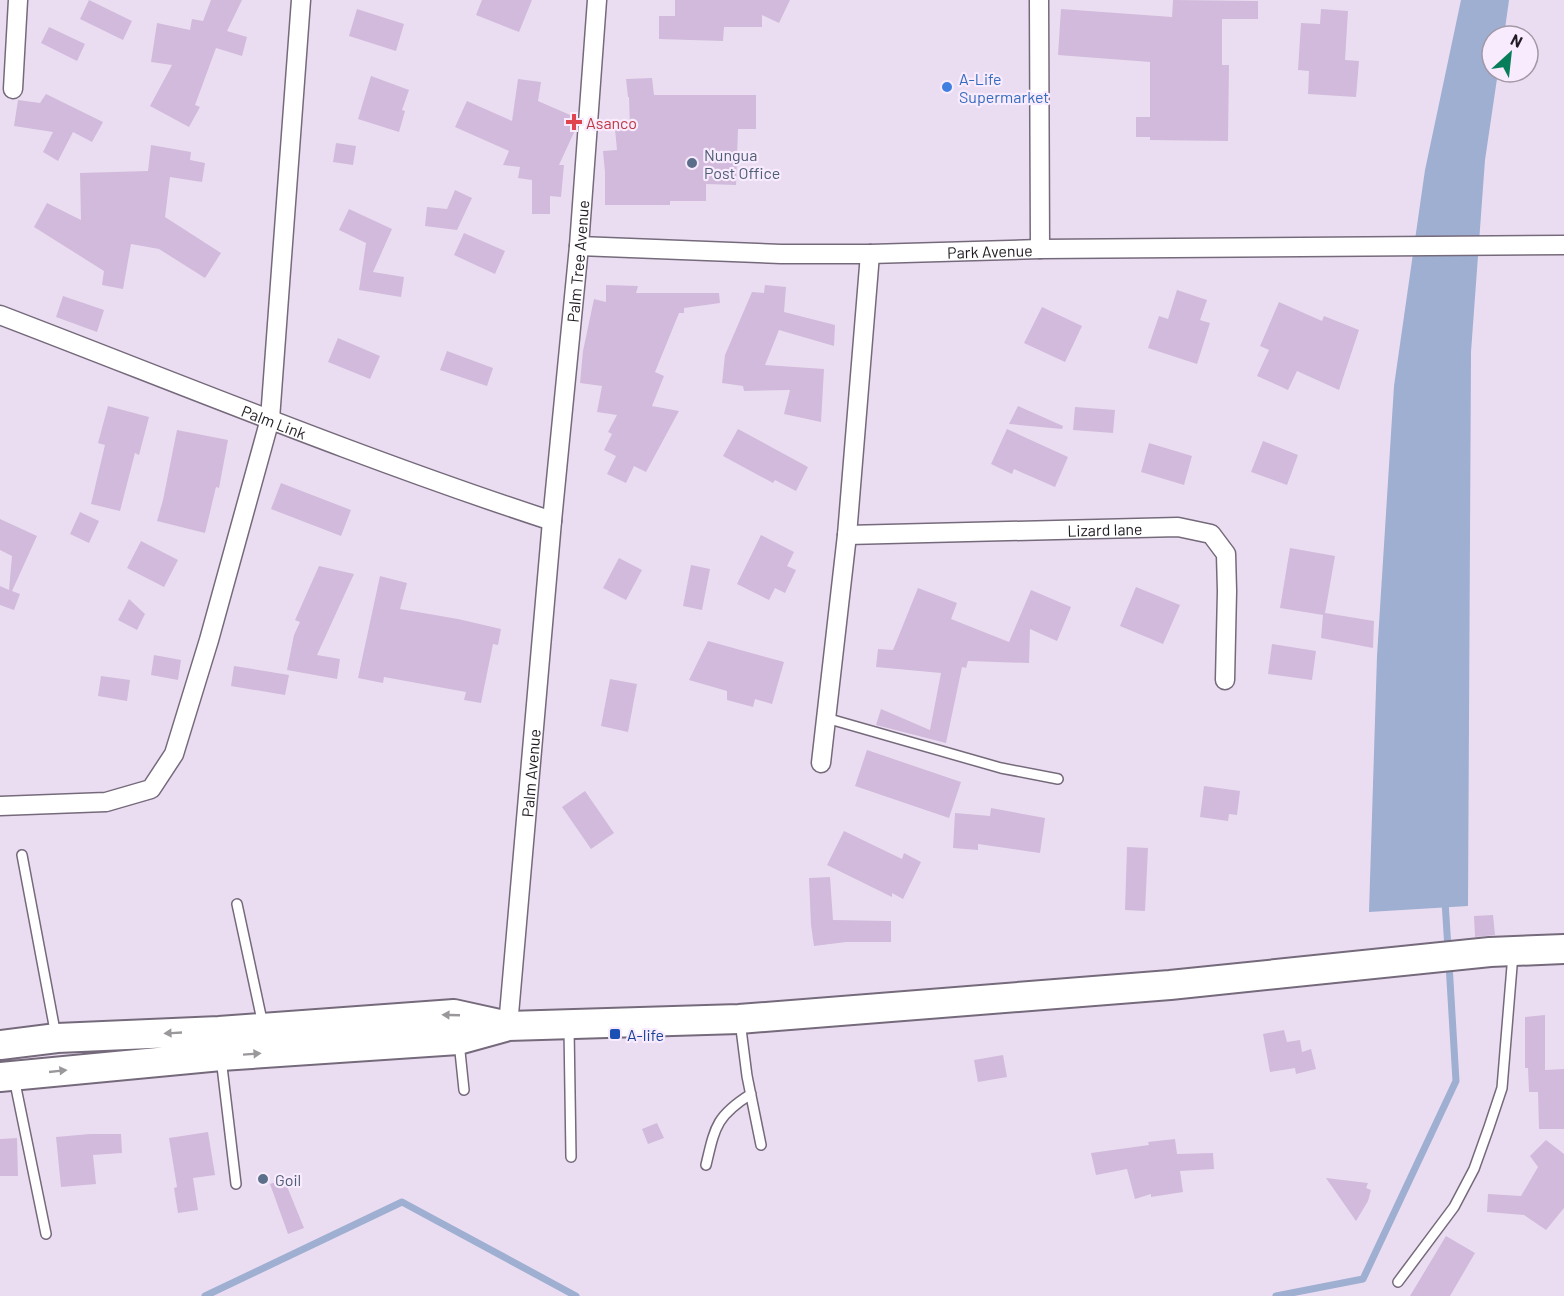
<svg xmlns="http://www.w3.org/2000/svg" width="1564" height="1296" font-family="Barlow,sans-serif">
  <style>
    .water { fill: #9eafd1 }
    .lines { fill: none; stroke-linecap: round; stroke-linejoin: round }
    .stream { stroke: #9eafd1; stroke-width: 7 }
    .building { fill: #d1badb }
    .lane-casing { stroke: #756a7b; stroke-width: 12 }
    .street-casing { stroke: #756a7b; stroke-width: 21 }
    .primary-casing { stroke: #756a7b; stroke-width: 32 }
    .lane { stroke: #fff; stroke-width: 9 }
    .street { stroke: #fff; stroke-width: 18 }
    .primary { stroke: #fff; stroke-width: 28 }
    .oneway { fill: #9b989c }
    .shop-dot { fill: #3f7fe0; stroke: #f8ebfe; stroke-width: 2 }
    .health-dot { fill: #e0444e; stroke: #f8ebfe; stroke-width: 2 }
    .service-dot { fill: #5c6f8a; stroke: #f8ebfe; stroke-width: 2 }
    .transit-dot { fill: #1a4fb4; stroke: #f8ebfe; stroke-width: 2 }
    .labels { text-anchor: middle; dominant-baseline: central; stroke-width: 4.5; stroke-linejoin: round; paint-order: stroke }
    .shop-label { font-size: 16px; fill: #366cbe; stroke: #f8ebfe; text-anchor: start }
    .health-label { font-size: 16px; fill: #be3a42; stroke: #f8ebfe; text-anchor: start }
    .service-label { font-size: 16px; fill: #4e5e75; stroke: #f8ebfe; text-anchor: start }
    .street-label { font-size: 16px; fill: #201b22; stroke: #f8ebfe }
    .transit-label { font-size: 16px; fill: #164399; stroke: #f8ebfe; text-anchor: start }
  </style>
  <rect width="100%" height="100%" fill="#ebddf1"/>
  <path class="water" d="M1461,0H1509L1504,36H1492V72H1498L1485,160L1471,352L1468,906L1369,912L1377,656L1394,386L1425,170Z"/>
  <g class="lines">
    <path class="stream" d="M1445,901L1448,949
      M205,1296L402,1202L576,1296
      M1276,1296L1363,1279L1456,1081L1449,964"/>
  </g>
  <path class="building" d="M89,0L132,21L123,40L80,19Z
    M211,0H242L227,31L247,37L242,56L216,48L195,105L200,107L189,127L150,106L172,65L151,62L157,23L190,30L192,19L203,21Z
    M482,0H532L519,32L476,15Z
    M675,0H790L779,23L762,15V27H724L723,41L659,39V16H675Z
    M1173,0L1258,1V19H1222V65H1229L1228,141L1150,140V137H1136V117H1150V62L1058,55L1061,9L1172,17Z
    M357,9L404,24L396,51L349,36Z
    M1321,9L1348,11L1345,60L1359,61L1356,97L1308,94L1309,71L1298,70L1301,23L1320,24Z
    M49,27L85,44L77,61L41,43Z
    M371,76L409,90L402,110L405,111L399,132L358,119Z
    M652,78L654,95H756V129H738L736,185L706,184V201H670V205H605V172L603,151L617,150L615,129L630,128L629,97H628L626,79Z
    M518,79L541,82L538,101L577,118L576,128L559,165H564L561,197L550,196V214H532V180L518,178L520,167L503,165L509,151L455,127L467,101L512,121Z
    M46,94L103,122L92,142L73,132L58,161L43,152L53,132L14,126L18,100L40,103Z
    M336,143L356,146L353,165L333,162Z
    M151,145L191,152L190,160L205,163L202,182L170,177L165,217L221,253L205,278L159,249L131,244L123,289L102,285L104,271L34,227L47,203L81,220L80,173L148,171Z
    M455,190L472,198L457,230L425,226L427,207L447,209Z
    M349,209L392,229L373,272L404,277L401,297L359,290L366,243L339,230Z
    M464,233L505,251L495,274L454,255Z
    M606,285L638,286L636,293H719L720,303L684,308V313H679L655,372L664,376L652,406L679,411L646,472L634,466L626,483L607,474L616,456L604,450L612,434L608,432L617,415L597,412L602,386L580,383L583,351L594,299L606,302Z
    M765,285L786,287L784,312L835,325L834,346L779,330L765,365L824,369L821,422L784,414L790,390L744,391L743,386L722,383L725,355L752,292L764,293Z
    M1177,290L1207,300L1200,320L1210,323L1197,364L1148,348L1159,316L1168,319Z
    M63,296L104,310L97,332L56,317Z
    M1279,302L1322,321L1324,316L1359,330L1339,390L1297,371L1288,390L1257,376L1269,350L1260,346Z
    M1042,307L1082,326L1065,362L1024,343Z
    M338,338L380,356L370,379L328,362Z
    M447,351L493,368L487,386L440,370Z
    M108,406L149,417L139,455L135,453L120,511L91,504L105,445L98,443Z
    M1018,406L1063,426L1062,429L1009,424Z
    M1075,407L1115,410L1113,433L1073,430Z
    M738,429L808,467L796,491L775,480L773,483L723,456Z
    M1007,429L1068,457L1055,487L1014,469L1012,474L991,464Z
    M177,430L228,440L219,488L216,487L205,533L157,521L163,500Z
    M1263,441L1298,455L1287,485L1251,472Z
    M1149,443L1192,456L1184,485L1141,472Z
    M281,483L351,510L341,536L271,509Z
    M80,512L99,521L89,543L70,534Z
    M0,519L37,536L12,591L20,594L14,610L0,605V586L9,590L12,556L0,550Z
    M761,535L794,552L787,566L796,570L785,593L775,588L769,600L737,584Z
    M141,541L178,560L164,587L127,568Z
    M1290,548L1335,556L1325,613L1374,621L1373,648L1321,638L1323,615L1280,608Z
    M619,558L642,570L626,600L603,588Z
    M691,565L710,569L702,610L683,606Z
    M319,566L354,574L317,655L340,659L337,679L287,670L294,635L300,622L295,620Z
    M380,576L407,583L400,609L458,619L501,629L498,645L493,644L481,703L464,700L466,692L384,677L383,683L358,678Z
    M1136,587L1180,605L1163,644L1120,626Z
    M918,588L957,603L951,619L1009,642L1031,590L1071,607L1057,641L1030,629L1029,663L968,661L966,668L962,667L946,743L876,725L881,709L930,730L941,673L876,667L878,649L893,650Z
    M129,599L145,614L137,630L118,620Z
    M708,641L784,662L772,704L755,699L753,707L727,700V691L689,680Z
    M1272,644L1316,651L1312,680L1268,674Z
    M154,655L181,660L178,680L151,675Z
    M234,666L289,675L285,695L231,686Z
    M101,676L130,680L127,701L98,696Z
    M610,679L637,684L628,732L601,726Z
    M867,750L961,782L949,818L855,786Z
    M1204,786L1240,791L1237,815L1229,814L1228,821L1200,817Z
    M585,791L614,833L591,849L562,807Z
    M991,808L1045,818L1040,853L978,844V850L953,848L955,813L990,816Z
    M844,831L902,859L904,853L921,862L903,899L892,893V897L827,865Z
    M1127,847L1148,848L1145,911L1125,910Z
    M830,877L833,920L891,921V942H846L814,946L811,925L809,878Z
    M1493,915L1495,935L1475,937L1474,916Z
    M1545,1015V1070L1564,1069V1129H1539L1538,1092H1529L1528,1068H1525V1017Z
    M1284,1030L1287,1042L1300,1040L1302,1052L1311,1049L1316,1069L1296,1074L1295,1068L1270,1072L1263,1034Z
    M1003,1055L1007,1077L978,1082L974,1060Z
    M657,1123L664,1138L648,1144L642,1129Z
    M208,1132L215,1175L193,1178L198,1210L178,1213L174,1188L177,1187L169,1138Z
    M90,1134H121L122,1153L93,1155L96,1184L61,1187L56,1137Z
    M17,1138L18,1176H0V1139Z
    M1175,1139L1177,1154L1213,1153L1214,1169L1180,1171L1183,1192L1151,1197V1194L1135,1199L1127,1169L1096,1175L1091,1153L1149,1145L1148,1142Z
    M1546,1140L1564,1154V1208L1546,1230L1524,1215L1487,1212L1488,1194L1521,1196L1538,1167L1530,1156Z
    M1326,1178L1368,1183L1366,1188L1371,1190L1368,1201L1356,1221Z
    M284,1179L304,1228L288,1234L270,1184Z
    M1446,1236L1475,1253L1450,1296H1410Z"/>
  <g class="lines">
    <defs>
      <path id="lane" d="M826,718L1001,768L1058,779
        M22,855L56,1036
        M237,904L263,1025
        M740,1021L747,1076L761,1145
        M569,1028L571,1157
        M459,1042L464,1090
        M221,1058L236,1184
        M14,1078L46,1234
        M706,1165C715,1127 716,1116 751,1094
        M1398,1282L1454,1207L1474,1169L1489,1127L1502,1088L1513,954"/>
      <g id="street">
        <path d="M1039,0L1040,249"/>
        <path d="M13,89L18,0"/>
        <path id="s1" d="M579,246L781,254H870L1040,249L1564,245"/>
        <path id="s2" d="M0,315C183,385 365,460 552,521"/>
        <path id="s3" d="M847,535L1178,527L1211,534L1226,554L1227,591L1225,680"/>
        <path d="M821,763L847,535L870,254"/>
        <path d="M0,806L106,802L151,789L174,754L209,640L270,419L301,0"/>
        <path id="s4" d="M508,1026L552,521L579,246L597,0"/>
      </g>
      <path id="primary" d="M0,1045L57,1038L219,1031L454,1014L508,1026L739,1019L1170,985L1490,952L1564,949
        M0,1077L221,1056L458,1040L505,1027"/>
    </defs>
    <use href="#lane" class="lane-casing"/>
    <use href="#street" class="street-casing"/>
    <use href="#primary" class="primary-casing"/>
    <use href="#lane" class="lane"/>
    <use href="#street" class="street"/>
    <use href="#primary" class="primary"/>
  </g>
  <defs><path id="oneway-solid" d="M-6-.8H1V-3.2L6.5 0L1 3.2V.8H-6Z" transform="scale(1.5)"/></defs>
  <g class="oneway">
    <use href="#oneway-solid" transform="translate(451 1015) rotate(-178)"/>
    <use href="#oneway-solid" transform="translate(173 1033) rotate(177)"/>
    <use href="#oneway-solid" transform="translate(252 1054) rotate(-4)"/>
    <use href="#oneway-solid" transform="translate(58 1071) rotate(-6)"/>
  </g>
  <circle class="shop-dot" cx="947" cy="87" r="6"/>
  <path class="health-dot" d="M571 113h6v6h6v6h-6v6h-6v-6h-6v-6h6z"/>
  <g class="service-dot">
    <circle cx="692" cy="163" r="6"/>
    <circle cx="263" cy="1179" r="6"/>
  </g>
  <rect class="transit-dot" x="609" y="1028" width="12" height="12" rx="3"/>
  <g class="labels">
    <g class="shop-label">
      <text x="959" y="78">A-Life<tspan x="959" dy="18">Supermarket</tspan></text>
    </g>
    <g class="health-label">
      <text x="586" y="122">Asanco</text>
    </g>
    <g class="service-label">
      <text x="704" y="154">Nungua<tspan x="704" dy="18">Post Office</tspan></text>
      <text x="275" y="1179">Goil</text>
    </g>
    <g class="street-label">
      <text stroke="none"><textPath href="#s1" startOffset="411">Park Avenue</textPath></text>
      <text stroke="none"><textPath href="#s4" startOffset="768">Palm Tree Avenue</textPath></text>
      <text stroke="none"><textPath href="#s2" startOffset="294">Palm Link</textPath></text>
      <text stroke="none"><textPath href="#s3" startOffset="258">Lizard lane</textPath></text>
      <text stroke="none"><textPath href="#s4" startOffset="254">Palm Avenue</textPath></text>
    </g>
    <g class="transit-label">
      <text x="627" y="1034">A-life</text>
    </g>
  </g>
  <g transform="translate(1510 54) rotate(27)"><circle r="28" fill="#f8ebfe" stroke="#a298a6" stroke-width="1.5"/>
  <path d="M0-4.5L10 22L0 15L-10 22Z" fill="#087d59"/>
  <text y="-9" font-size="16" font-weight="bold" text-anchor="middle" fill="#201b22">N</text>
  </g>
</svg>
